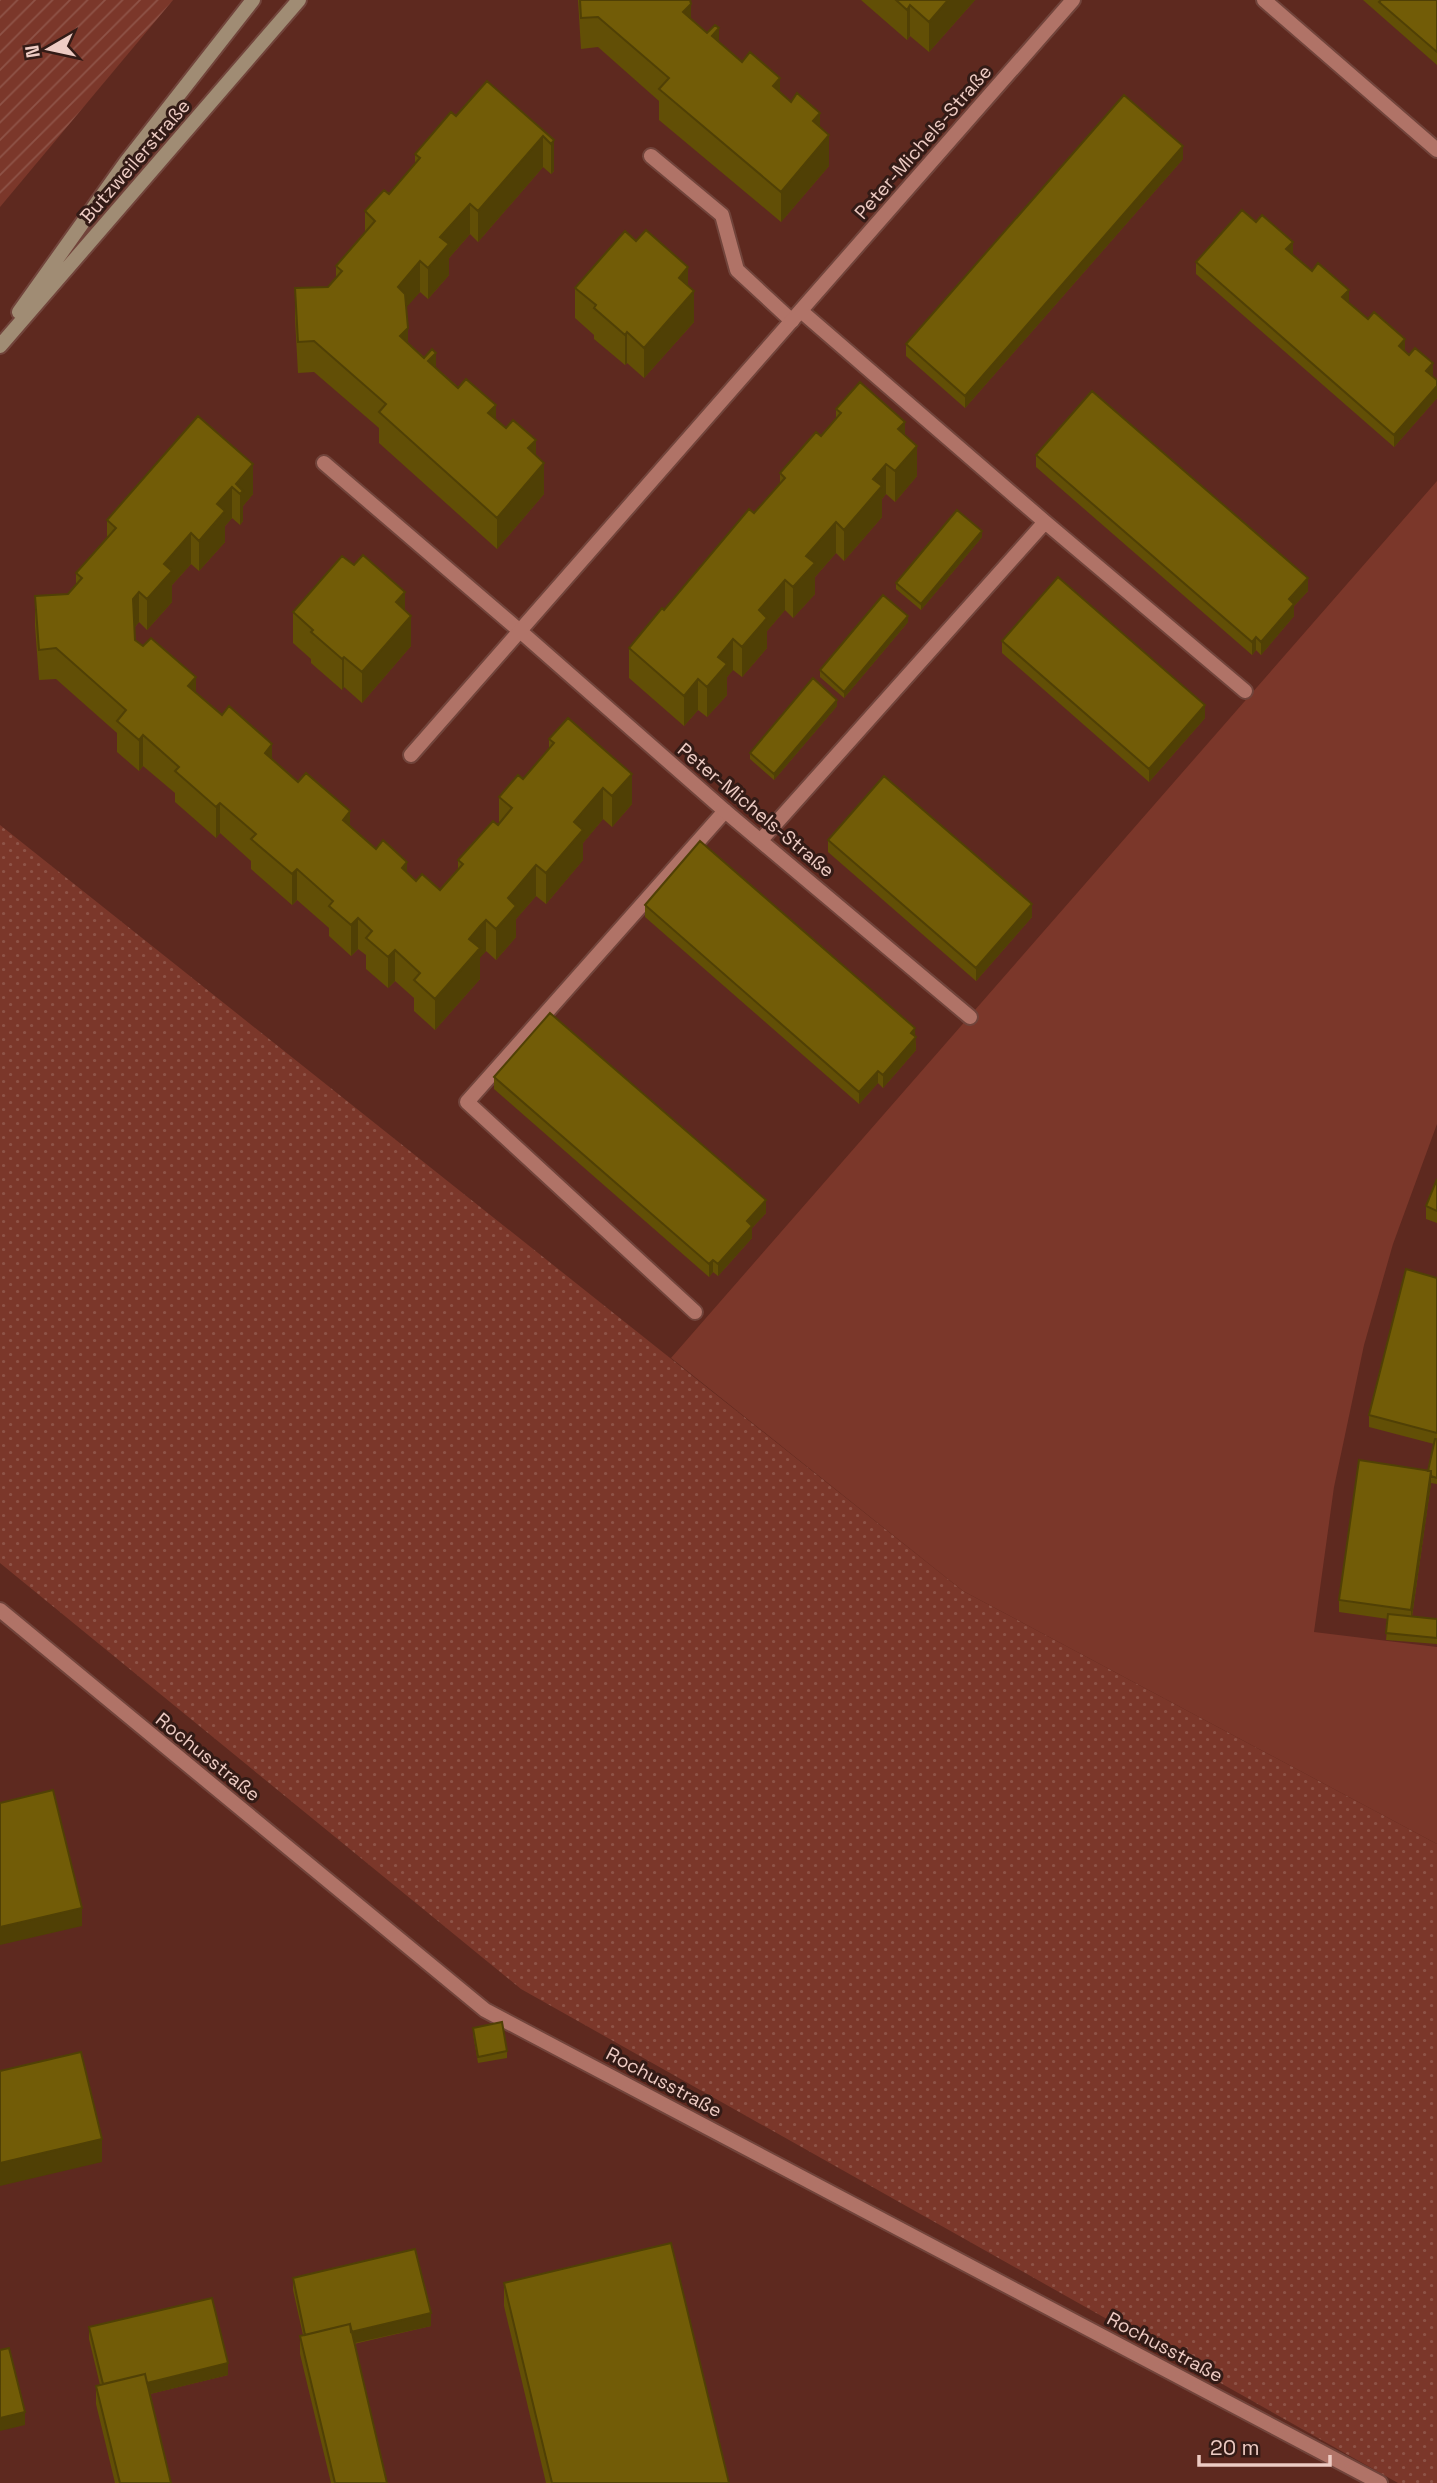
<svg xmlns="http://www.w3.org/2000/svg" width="1437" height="2483" font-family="'Space Grotesk',sans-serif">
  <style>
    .grass { fill: url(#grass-dots) }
    .park { fill: #7b372a }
    .garden { fill: url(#garden-furrows) }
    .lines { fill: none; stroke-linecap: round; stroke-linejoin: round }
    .lane-casing { stroke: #71443b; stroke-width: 18 }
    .street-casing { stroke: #71443b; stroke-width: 18 }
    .secondary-casing { stroke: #71443b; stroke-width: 18 }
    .lane { stroke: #b07367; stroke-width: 14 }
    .street { stroke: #b07367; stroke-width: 14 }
    .secondary { stroke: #a08c74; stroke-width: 14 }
    .wall { fill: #624f06 }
    .shaded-wall { fill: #504005 }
    .building { fill: #725c07; stroke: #504005; stroke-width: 2 }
    .labels { text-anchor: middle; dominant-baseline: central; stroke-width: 6; stroke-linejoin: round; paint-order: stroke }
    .street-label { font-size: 19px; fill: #eeccc4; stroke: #331b16 }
  </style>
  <defs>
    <pattern id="grass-dots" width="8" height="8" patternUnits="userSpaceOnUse" patternTransform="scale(1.75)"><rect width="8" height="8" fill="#7b372a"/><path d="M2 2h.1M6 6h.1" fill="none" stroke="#8e5347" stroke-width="1.8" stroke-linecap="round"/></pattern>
    <pattern id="garden-furrows" width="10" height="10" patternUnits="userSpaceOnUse" patternTransform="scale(1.75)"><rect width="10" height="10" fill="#7b372a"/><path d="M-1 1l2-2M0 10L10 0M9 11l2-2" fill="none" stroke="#8e5347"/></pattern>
  </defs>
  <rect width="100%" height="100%" fill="#5e291f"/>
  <path class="grass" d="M0,825L963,1591L1437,1844V2483H1398L521,1989L0,1563Z"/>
  <path class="park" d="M1437,481V1124L1393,1244L1364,1345L1334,1487L1314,1632L1437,1647V1844L963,1591L671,1358Z"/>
  <path class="garden" d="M0,0H173L0,207Z"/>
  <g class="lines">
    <defs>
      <path id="lane" d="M651,156L722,215L737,270L792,321
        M324,463L520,631
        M695,1312L467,1102L725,811
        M0,1610L485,2010L1380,2483"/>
      <path id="street" d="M1264,0L1437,150
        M801,311L1045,522L1245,691
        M520,631L725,811L970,1017
        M411,755L1073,0
        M761,840L1045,522"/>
      <path id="secondary" d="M19,312L126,162L253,0
        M0,346L299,0"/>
    </defs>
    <use href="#lane" class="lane-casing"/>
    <use href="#street" class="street-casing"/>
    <use href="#secondary" class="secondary-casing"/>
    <use href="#lane" class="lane"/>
    <use href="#street" class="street"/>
    <use href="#secondary" class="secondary"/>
  </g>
  <path class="wall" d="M578,0H690L691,19L780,93L820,128L829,166L781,222L659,120V101L598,47L581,49Z
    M861,0H975L929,52L910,36L907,40Z
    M1363,0H1437V65Z
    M487,81L554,140V171L551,174L543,167L478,242L470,234L449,258V275L428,299L420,292L406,307L408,343L536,455L544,494L497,549L379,443V428L314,372L298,373L295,319V288L328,287L336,278V266L365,233V211L389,194L415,163V154L456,116Z
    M1183,159L965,408L906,356V344Z
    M1293,254L1437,380V398L1394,447L1196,274V262Z
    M688,287L694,322L644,378L627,363L625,365L594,339V335L575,318V288Z
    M836,409L905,435L917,476L895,502L886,494L882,499V517L844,561L836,553L815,577V594L793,618L785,610L767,631V648L742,677L733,670L727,677V695L707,717L698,710L684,726L629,678V648L754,513L780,483V473L821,436L836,418Z
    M198,416L253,494L243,506V521L240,525L232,518L225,526V542L199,571L191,564L172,585V602L147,630L139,622L135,627V640L376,849L416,881L440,890L458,870V860L499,823V797L523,779L549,748V739L632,804L612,827L603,819L583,843V860L546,904L536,896L516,919V937L496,960L486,951L480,957V979L435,1030L414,1011V998L395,981L388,988L366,969V955L358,949L351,956L329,936V928L297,900L292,905L251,869V861L220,833L216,838L175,802V793L143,766L139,771L117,752V733L56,679L39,680L35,626V596L68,594L76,584V573L107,538V520Z
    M1036,455L1308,591L1294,606V616L1261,655L1256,650L1252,655L1036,467Z
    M982,537L921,610L896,589V583Z
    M405,610L411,646L362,703L344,687L342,690L311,663V659L293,643V612Z
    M908,622L844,698L820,677V670Z
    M1002,641L1205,718L1149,782L1002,653Z
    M837,706L774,780L750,759V753Z
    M828,840L1032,917L976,981L828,852Z
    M645,905L915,1037L916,1050L883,1088L878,1083L859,1104L645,917Z
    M494,1077L766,1213L752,1228V1238L718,1276L713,1272L709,1277L494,1089Z
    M1437,1179V1223L1426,1219V1206Z
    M1437,1278V1484L1431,1483L1412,1617L1437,1619V1644L1386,1640L1388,1619L1339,1612V1600L1428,1471L1434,1444L1369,1427V1415Z
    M473,2028L507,2051V2058L478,2063L473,2034Z
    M293,2278L431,2326L354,2344L387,2483H331L300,2354V2336L303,2335L293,2290Z
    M504,2283L729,2483H546L504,2306Z
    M89,2327L228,2375L150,2394L171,2483H115L96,2404V2386L100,2385L89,2339Z"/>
  <path class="shaded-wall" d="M948,0H975L929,52V22Z
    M691,4V34L683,12Z
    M910,5V36L907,40V10Z
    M719,28V59L712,36Z
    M780,78V108L773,86Z
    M820,113V143L813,121Z
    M829,135V166L781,222V192Z
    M543,136V167L478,242V211Z
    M554,140V171L551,174V144Z
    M1183,146V159L965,408V396Z
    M470,204V234L449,258V275L428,299V268L440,237Z
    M1293,242V254L1286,261V249Z
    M420,261V292L398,317V287Z
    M688,267V298L694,291V322L644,378V348L679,278Z
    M1349,290V303L1342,297Z
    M408,328V359L400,336Z
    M627,332V363L625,365V335Z
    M1405,339V351L1399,346Z
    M436,353V383L428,361Z
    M1433,363V376L1426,383V371Z
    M1437,386V398L1394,447V435Z
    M496,405V435L488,413Z
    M905,422V452L898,429Z
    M536,440V470L528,448Z
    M917,446V476L895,502V471Z
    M544,463V494L497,549V518Z
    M253,464V494L243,506V521L240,525V494L236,484Z
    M886,464V494L882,499V517L844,561V530L873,479Z
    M232,487V518L225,526V542L199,571V541L217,504Z
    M836,522V553L815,577V594L793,618V587L806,556Z
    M982,531V537L921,610V604Z
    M191,533V564L172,585V602L147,630V599L164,564Z
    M1308,578V591L1294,606V616L1261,655V642L1289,599Z
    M785,580V610L767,631V648L742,677V647L759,610Z
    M139,592V622L133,629V599Z
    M405,592V622L396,602Z
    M411,616V646L362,703V672Z
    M908,616V622L844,698V692Z
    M1256,637V650L1252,655V642Z
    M733,639V670L727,677V695L707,717V687L718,657Z
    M344,657V687L342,690V659Z
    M196,677V708L188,686Z
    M698,679V710L684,726V696Z
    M837,700V706L774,780V774Z
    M1205,705V718L1149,782V769Z
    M143,735V766L139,771V740Z
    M272,744V775L265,753Z
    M632,774V804L612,827V796Z
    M603,788V819L583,843V860L546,904V873L574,822Z
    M220,803V833L216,838V807Z
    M350,811V842L343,820Z
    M407,862V892L402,868Z
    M536,865V896L516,919V937L496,960V929L508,898Z
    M297,869V900L292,905V874Z
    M1032,904V917L976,981V968Z
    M358,918V949L351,956V925Z
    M486,920V951L480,958V979L435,1030V999L469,939Z
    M395,950V981L388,988V957Z
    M915,1028L916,1050L883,1088V1075Z
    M878,1071V1083L859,1104V1092Z
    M766,1200V1213L752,1228V1238L718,1276V1264L747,1221Z
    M713,1260V1272L709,1277V1264Z
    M1431,1471V1484L1411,1623V1610Z
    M82,1908V1926L0,1945V1927Z
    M102,2139V2162L0,2186V2163Z
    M431,2313V2326L350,2344V2332Z
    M228,2363V2375L146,2395V2383Z
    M25,2412V2425L0,2431V2418Z"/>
  <path class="building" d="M580,0H690L691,4L683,12L707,33L715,25L719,28L712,36L742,62L750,52L780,78L773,86L791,102L797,93L820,113L813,121L829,135L781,192L659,89L669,78L598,17L581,18Z
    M896,0H948L929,22L910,5L907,10Z
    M1381,0H1437V52L1379,2Z
    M487,81L554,140L551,144L543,136L478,211L470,204L440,237L449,244L428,268L420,261L398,287L405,294L408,328L400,336L424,358L432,349L436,353L428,361L458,388L466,379L496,405L488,413L506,428L513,420L536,440L528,448L544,463L497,518L379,412L386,404L314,341L298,342L295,288L328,287L342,271L336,266L375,221L365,211L384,190L389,194L420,158L415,154L451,112L456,116Z
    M1124,95L1183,146L965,396L906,344Z
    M1242,210L1256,222L1262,215L1293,242L1286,249L1312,271L1318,263L1349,290L1342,297L1368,319L1374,312L1405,339L1399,346L1409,355L1415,348L1433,363L1426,371L1437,380V386L1394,435L1196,262Z
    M646,230L688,267L679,278L694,291L644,348L627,332L625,335L594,308L596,305L575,288L625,231L636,241Z
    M860,382L905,422L898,429L917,446L895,471L886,464L873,479L882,486L844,530L836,522L806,556L815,563L793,587L785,580L759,610L767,618L742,647L733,639L718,657L727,664L707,687L698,679L684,696L629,648L662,608L664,610L749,509L754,513L785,478L780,473L816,432L821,436L841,413L836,409Z
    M1092,391L1308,578L1289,599L1294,604L1261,642L1256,637L1252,642L1036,455Z
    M198,416L253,464L236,484L243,491L240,494L232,487L217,504L225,511L199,541L191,533L164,564L172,571L147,599L139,592L133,599L135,640L143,646L151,638L196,677L188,686L222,715L229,706L272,744L265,753L298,782L306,773L350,811L343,820L376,849L383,840L407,862L402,868L416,881L422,874L440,890L463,864L458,860L493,821L498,825L512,808L499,797L518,775L523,779L554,743L549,739L568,718L632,774L612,796L603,788L574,822L583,830L546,873L536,865L508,898L516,906L496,929L486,920L480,926L469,939L480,948L435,999L414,980L420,973L395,950L388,957L366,938L372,931L358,918L351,925L329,906L333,901L297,869L292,874L251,839L256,834L220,803L216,807L175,771L179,767L143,735L139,740L117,721L126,710L56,648L39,650L35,596L68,594L82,578L76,573L116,528L107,520Z
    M957,510L982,531L921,604L896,583Z
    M363,555L405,592L396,602L411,616L362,672L344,657L342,659L311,632L313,630L293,612L342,556L354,565Z
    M1058,577L1205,705L1149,769L1002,641Z
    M883,595L908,616L844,692L820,670Z
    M813,678L837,700L774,774L750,753Z
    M884,776L1032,904L976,968L828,840Z
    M700,841L915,1028L911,1033L916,1037L883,1075L878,1071L859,1092L645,905Z
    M550,1013L766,1200L747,1221L752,1226L718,1264L713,1260L709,1264L494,1077Z
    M1437,1179V1211L1426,1206Z
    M1406,1269L1437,1278V1433L1369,1415Z
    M1435,1439H1437V1478L1431,1476V1471H1428Z
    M1359,1460L1431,1471L1411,1610L1339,1600Z
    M1388,1614L1437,1619V1638L1386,1633Z
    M53,1790L82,1908L0,1927V1803Z
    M502,2022L507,2051L478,2057L473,2028Z
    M81,2052L102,2139L0,2163V2071Z
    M671,2243L729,2483H552L504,2283Z
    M415,2249L431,2313L351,2332L350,2324L305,2335L293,2278Z
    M212,2298L228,2363L147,2383L145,2374L103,2384L89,2327Z
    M350,2324L387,2483H335L300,2336Z
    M9,2348L25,2412L0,2418V2350Z
    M145,2374L171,2483H120L96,2386Z"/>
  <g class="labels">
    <g class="street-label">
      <text transform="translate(923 142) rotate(-49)">Peter-Michels-Straße</text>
      <text transform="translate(135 161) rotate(-49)">Butzweilerstraße</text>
      <text transform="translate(756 810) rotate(40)">Peter-Michels-Straße</text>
      <text transform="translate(208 1757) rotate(39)">Rochusstraße</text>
      <text transform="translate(664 2082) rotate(28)">Rochusstraße</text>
      <text transform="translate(1165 2347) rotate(28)">Rochusstraße</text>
    </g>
  </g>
  <g transform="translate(49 49) rotate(261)" stroke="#331b16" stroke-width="5" paint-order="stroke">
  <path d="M0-5L12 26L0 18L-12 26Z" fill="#eeccc4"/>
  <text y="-10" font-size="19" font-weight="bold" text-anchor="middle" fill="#eeccc4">N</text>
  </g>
  <path d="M1199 2455v10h131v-10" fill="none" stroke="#eeccc4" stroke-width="3.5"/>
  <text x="1210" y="2455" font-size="21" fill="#eeccc4" stroke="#331b16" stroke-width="5" paint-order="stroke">20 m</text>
</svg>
